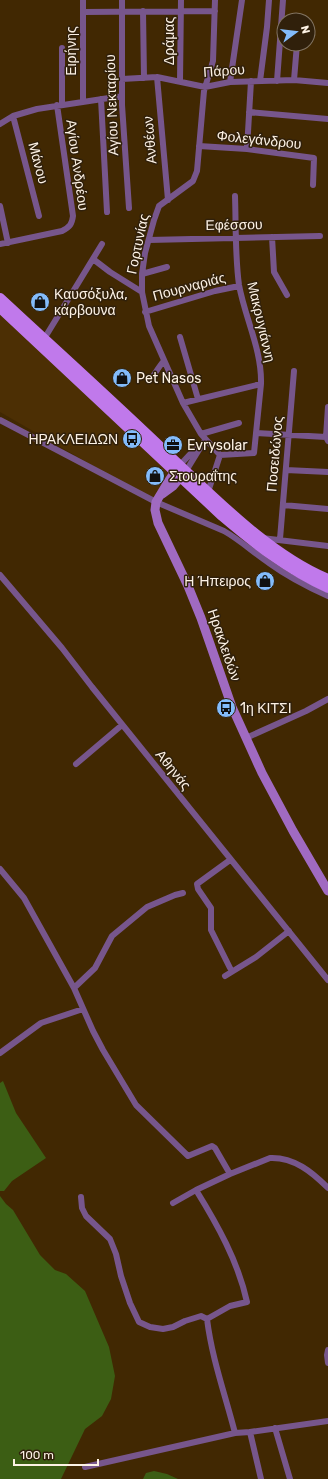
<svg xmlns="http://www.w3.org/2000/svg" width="328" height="1479" font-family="Rubik,sans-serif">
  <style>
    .built { fill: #4c2f04 }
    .green { fill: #3c5e14 }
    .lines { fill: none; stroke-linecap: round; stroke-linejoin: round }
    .street { stroke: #77568c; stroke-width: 6 }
    .secondary { stroke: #a06ac1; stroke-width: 9 }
    .primary { stroke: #c079eb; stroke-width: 10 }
    .labels { text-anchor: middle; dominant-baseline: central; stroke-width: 3; stroke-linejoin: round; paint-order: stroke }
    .street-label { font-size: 14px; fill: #fdf2e5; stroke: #30200b }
    .poi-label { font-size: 14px; fill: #fdf2e5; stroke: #30200b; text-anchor: start }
  </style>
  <rect width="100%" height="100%" fill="#412802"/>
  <path class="built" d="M0,315L173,470L156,502L0,412Z"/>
  <path class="green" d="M3,1081L16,1113L46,1158L12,1181L4,1191H0V1083Z
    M0,1196L6,1204L13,1210L40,1255L55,1270L66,1274L85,1291L109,1347L115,1376L111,1399L102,1416L85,1429L61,1479H0Z
    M154,1471L167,1474L178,1479H143L146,1473Z"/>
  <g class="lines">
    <path class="street" d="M83,0V102
      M122,0V105L129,208
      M143,11L144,78
      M83,12L215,11
      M157,77L168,200
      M122,79L157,77L205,87L230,82L294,80L328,83
      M294,80L297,44
      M180,81L181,0
      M260,81L267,27L269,0
      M277,81L283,0
      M230,82L242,0
      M101,99L107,212
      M62,105V48
      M249,112L328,119
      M13,116L39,216
      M0,124L13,116L37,109L122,96
      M199,146L247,149L314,158L313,185
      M247,149L251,81
      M0,206L8,243
      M272,237L274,272L287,295
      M149,240L320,236
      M0,244L62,231C70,227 72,224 73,216L57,105
      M93,259L110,272L142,292
      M142,274L167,267
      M145,312L215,291L239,286
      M180,337L198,399
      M44,339L102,244
      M149,381C155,375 158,367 164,361
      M183,403L261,384
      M0,420L156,502L224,531C240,540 254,553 269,563C287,576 308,587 328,596
      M256,433L326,437L328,441
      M201,434L239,423
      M326,437L328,407
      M220,455L254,453L261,384C262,350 245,318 239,285C235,256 236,225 235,196
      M180,465L194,450L199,448
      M286,470L328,472
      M186,471L205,440
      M208,492L220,455L201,434L183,403L149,326L142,292V274L145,253L154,220L159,206L193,181L197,171L204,91L213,61L215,0
      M283,505L328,509
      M262,538L328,546
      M280,539L294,371
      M0,575L62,648L92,687L328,980
      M246,738L306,711L328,699
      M76,764L122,725
      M0,869L24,898L74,988L93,1031L103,1050L136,1105L188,1156L212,1146L215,1148L230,1174L196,1190L173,1203
      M230,968L211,930V908L198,889L197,884L230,860
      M225,976L256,957L289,931
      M74,988L95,968L112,936L147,907L175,895L183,893
      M0,1053L41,1023L83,1009
      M230,1174L270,1158C294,1157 312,1172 328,1188
      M196,1190C217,1224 238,1261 247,1302L230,1306L207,1319
      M81,1197L82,1208L86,1216L110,1239L116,1254L121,1276L130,1303L139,1322L150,1327L163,1329L173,1327L185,1321L201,1316L207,1319C212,1359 225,1394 235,1433
      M328,1350L327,1355L328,1363
      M275,1428L290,1479
      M250,1432L261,1479
      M85,1467L235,1433L250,1432L328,1421"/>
    <path class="secondary" d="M178,467L168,482L156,502L155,510L158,523L188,586L201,618L232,707L262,773L293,831L328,891
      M162,494L173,486L185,472"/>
    <path class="primary" d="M0,298C57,351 115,403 171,457C216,499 270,555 328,579
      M0,308L222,516C255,544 288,570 328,588"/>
  </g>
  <defs>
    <symbol id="shop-disc" viewBox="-11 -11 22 22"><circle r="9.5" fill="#83bcfb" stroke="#30200b"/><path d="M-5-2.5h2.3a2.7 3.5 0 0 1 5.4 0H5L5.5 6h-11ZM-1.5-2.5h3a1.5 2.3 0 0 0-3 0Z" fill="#111"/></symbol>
    <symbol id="bus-disc" viewBox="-11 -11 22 22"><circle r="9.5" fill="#83bcfb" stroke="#30200b"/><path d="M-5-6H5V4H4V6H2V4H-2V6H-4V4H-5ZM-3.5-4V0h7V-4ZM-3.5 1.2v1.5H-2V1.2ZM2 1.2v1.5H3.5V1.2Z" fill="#111"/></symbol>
    <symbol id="office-disc" viewBox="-11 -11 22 22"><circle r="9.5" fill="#83bcfb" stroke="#30200b"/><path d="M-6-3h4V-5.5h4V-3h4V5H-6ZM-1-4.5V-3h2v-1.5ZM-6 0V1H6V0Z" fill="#111"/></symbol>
  </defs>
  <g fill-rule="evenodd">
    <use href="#shop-disc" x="29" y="291" width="22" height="22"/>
    <use href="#shop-disc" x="111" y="367" width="22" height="22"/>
    <use href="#bus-disc" x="121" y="428" width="22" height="22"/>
    <use href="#office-disc" x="162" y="434" width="22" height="22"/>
    <use href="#shop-disc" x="144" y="465" width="22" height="22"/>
    <use href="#shop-disc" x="254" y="570" width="22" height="22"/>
    <use href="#bus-disc" x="215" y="697" width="22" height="22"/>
  </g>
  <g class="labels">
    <g class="street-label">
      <text transform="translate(169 41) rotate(-90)">Δράμας</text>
      <text transform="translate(71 51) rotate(-90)">Ειρήνης</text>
      <text transform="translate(224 71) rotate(-4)">Πάρου</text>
      <text transform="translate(112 105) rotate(-92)">Αγίου Νεκταρίου</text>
      <text transform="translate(150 140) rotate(-95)">Ανθέων</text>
      <text transform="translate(259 140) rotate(6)">Φολεγάνδρου</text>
      <text transform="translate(38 163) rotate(75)">Μάνου</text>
      <text transform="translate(77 165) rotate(82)">Αγίου Ανδρέου</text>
      <text transform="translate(234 225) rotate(-1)">Εφέσσου</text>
      <text transform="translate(138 244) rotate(-78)">Γορτυνίας</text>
      <text transform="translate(189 287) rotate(-15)">Πουρναριάς</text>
      <text transform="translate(261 322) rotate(77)">Μακρυγιάννη</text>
      <text transform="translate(275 454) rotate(-85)">Ποσειδώνος</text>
      <text transform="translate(224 645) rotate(71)">Ηρακλειδών</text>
      <text transform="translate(173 770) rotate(51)">Αθηνάς</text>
    </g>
    <g class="poi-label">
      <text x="54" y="294">Καυσόξυλα,<tspan x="54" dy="16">κάρβουνα</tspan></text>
      <text x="136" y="378">Pet Nasos</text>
      <text x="118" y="439" text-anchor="end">ΗΡΑΚΛΕΙΔΩΝ</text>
      <text x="187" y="445">Evrysolar</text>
      <text x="169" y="476">Στουραΐτης</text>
      <text x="251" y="581" text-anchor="end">Η Ήπειρος</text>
      <text x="240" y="708">1η ΚΙΤΣΙ</text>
    </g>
  </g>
  <g transform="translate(296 32) rotate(75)"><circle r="19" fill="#30200b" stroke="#827462"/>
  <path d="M0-3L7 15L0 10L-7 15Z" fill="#83bcfb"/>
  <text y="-6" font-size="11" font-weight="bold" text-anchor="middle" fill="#fdf2e5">N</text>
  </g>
  <path d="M14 1459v6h84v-6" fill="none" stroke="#fdf2e5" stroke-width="2"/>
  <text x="20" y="1459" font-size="12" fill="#fdf2e5" stroke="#30200b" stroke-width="3" paint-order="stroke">100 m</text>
</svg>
